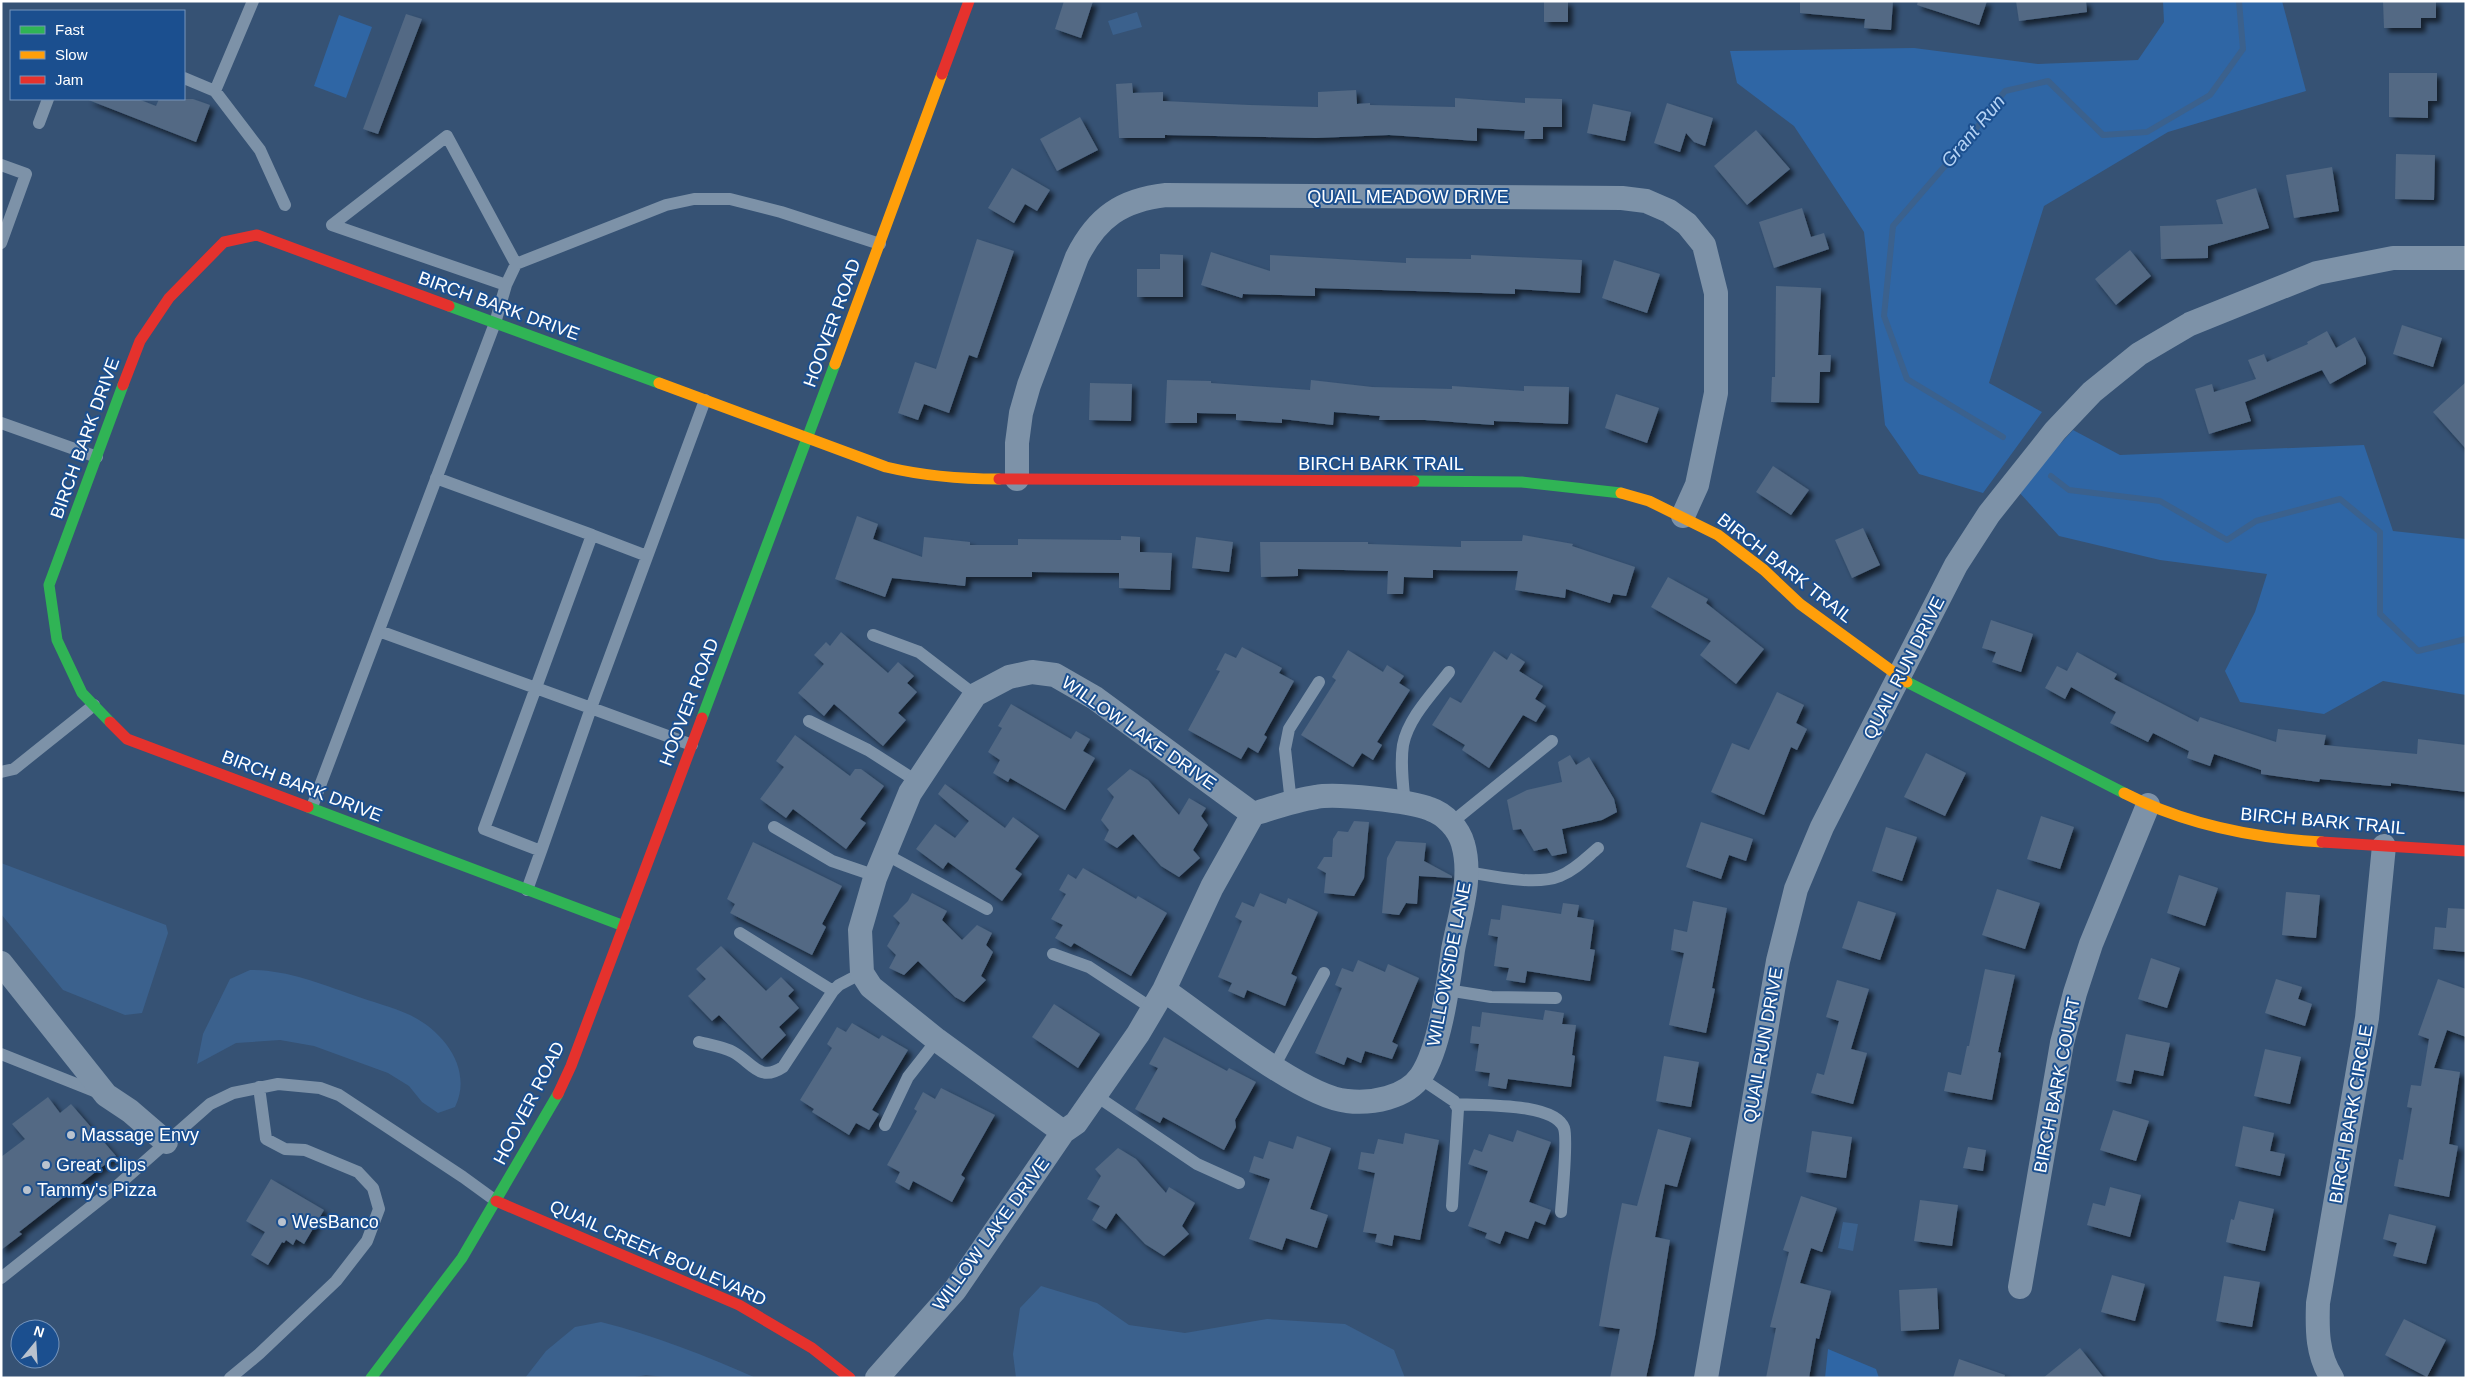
<svg xmlns="http://www.w3.org/2000/svg" width="2467" height="1379" font-family="Helvetica,sans-serif">
  <style>
    .green { fill: #2f66a5 }
    .water { fill: #3b618d }
    .lines { fill: none; stroke-linecap: round; stroke-linejoin: round }
    .stream { stroke: #3b618d; stroke-width: 6 }
    .building { fill: #526984; filter: url(#shadow) }
    .lane { stroke: #7d92a8; stroke-width: 12 }
    .street { stroke: #7d92a8; stroke-width: 24 }
    .fast { stroke: #30b455; stroke-width: 11 }
    .slow { stroke: #ff9f0a; stroke-width: 11 }
    .jam { stroke: #e5322d; stroke-width: 11 }
    .poi-dot { fill: #b9c2ce; stroke: #1b4f8f; stroke-width: 2 }
    .labels { text-anchor: middle; dominant-baseline: central; stroke-width: 4; stroke-linejoin: round; paint-order: stroke }
    .street-label { font-size: 18px; fill: #fff; stroke: #1b4f8f }
    .poi-label { font-size: 18px; fill: #fff; stroke: #1b4f8f; text-anchor: start }
    .water-label { font-size: 19px; font-style: italic; fill: #b5d3f5; stroke: #1b4f8f }
  </style>
  <defs>
    <filter id="shadow"><feDropShadow dx="4.5" dy="4.5" stdDeviation="2.5" flood-color="#0009"/></filter>
  </defs>
  <rect width="100%" height="100%" fill="#365274"/>
  <path class="green" d="M2163,1H2282L2306,91L2168,132L2044,206L1989,383L2042,412L1983,493L1919,474L1885,425L1864,232L1794,126L1737,83L1730,51L1914,48L2038,64L2138,60L2164,22Z
    M339,15L372,27L346,98L314,86Z
    M2073,430L2120,455L2364,445L2393,531L2466,539V695L2383,681L2324,714L2240,702L2225,671L2255,612L2267,574L2160,560L2059,536L2017,490Z
    M1828,1349L1876,1369L1879,1378H1825Z"/>
  <path class="water" d="M1137,12L1142,27L1113,35L1108,21Z
    M1,863L166,925L168,933L142,1013L125,1015L63,990L1,914Z
    M250,970C287,970 318,983 353,995C372,1002 393,1007 410,1015C445,1032 473,1070 455,1107L438,1113L422,1102L409,1086L388,1073L314,1046L280,1040L236,1043L197,1064L203,1034L230,979Z
    M1843,1222L1858,1224L1853,1251L1838,1248Z
    M1041,1286L1097,1303L1129,1325L1185,1333L1267,1319L1345,1324L1394,1350L1405,1378H1016L1013,1354L1020,1308Z
    M601,1322C654,1335 706,1356 756,1378H673L646,1375L629,1378H525L546,1351L575,1327Z"/>
  <g class="lines">
    <path class="stream" d="M2003,437L1907,379L1884,316L1893,226L1964,144L2005,91L2048,81L2103,135L2147,132L2210,95L2243,49L2239,1
      M2051,476L2069,490L2160,501L2227,540L2256,521L2340,499L2380,532V614L2418,651L2466,639"/>
  </g>
  <path class="building" d="M1064,1H1093L1081,38L1055,29Z
    M1544,1H1568V22H1544Z
    M1800,1H1893L1891,30L1864,28L1865,19L1800,13Z
    M1918,1H1987L1979,25L1917,5Z
    M2016,1H2086L2087,12L2019,21Z
    M2383,1H2436V18H2421V28H2384Z
    M406,14L422,19L378,134L363,129Z
    M2389,73H2437V101H2428V118L2389,117Z
    M1132,83L1133,93L1163,92V101L1249,105L1318,107V92L1356,90L1357,104L1370,103V105L1455,107V98L1525,103V98L1562,99V127H1543V139H1524L1525,131L1477,128V141L1389,135L1316,138L1165,135V138H1119L1116,84Z
    M86,99H138L156,106L159,99H193L210,105L196,142Z
    M1667,103L1713,118L1705,146L1694,142L1686,133L1680,152L1654,143Z
    M1593,104L1631,112L1625,141L1587,133Z
    M1080,117L1098,150L1057,171L1040,139Z
    M1756,130L1790,169L1747,205L1714,166Z
    M2396,154L2435,155L2434,200L2395,199Z
    M2332,167L2339,211L2294,218L2286,175Z
    M1012,168L1050,190L1037,211L1025,204L1014,223L988,208Z
    M2256,188L2269,228L2208,246V258L2161,259L2160,226L2223,224L2216,200Z
    M1802,208L1811,237L1824,233L1829,249L1774,268L1759,222Z
    M977,239L1014,251L977,358L969,355L949,413L924,404L918,420L898,413L915,362L936,369Z
    M2130,250L2151,276L2116,305L2095,279Z
    M1211,252L1270,271V255L1406,263V258L1471,259V255L1582,260L1580,293L1515,289V294L1315,288V296L1243,294L1242,298L1201,285Z
    M1160,254L1183,255V297H1137V269H1160Z
    M1614,260L1660,274L1647,313L1602,298Z
    M1776,286L1821,288L1818,355H1831L1830,372H1820L1819,403L1771,402L1772,377H1775Z
    M2402,325L2442,338L2433,367L2393,354Z
    M2327,331L2336,348L2355,337L2366,358V364L2330,384L2322,370L2245,402L2251,421L2209,434L2195,389L2212,384L2214,392L2256,379L2248,360L2264,354L2267,362L2308,344L2307,342Z
    M1167,380L1211,381V383L1310,390L1311,380L1372,387L1452,389V386L1524,391V386L1569,387L1568,424L1494,421V425L1425,420H1379L1380,416L1334,412L1333,425L1282,419V423L1236,420V414L1197,413V423H1165Z
    M2466,382V449L2433,412Z
    M1090,383L1132,384L1131,421L1089,420Z
    M1616,394L1659,408L1647,443L1605,428Z
    M1773,466L1809,490L1791,515L1756,492Z
    M857,516L878,524L873,539L922,557L924,537L970,542V545H1018V539L1121,540V536L1140,537V552L1172,553L1170,590L1119,588V573L1032,572V577H966L965,586L892,578L885,597L835,579Z
    M1863,528L1880,565L1852,578L1835,540Z
    M1523,535L1573,544L1572,546L1635,567L1626,596L1613,594L1610,603L1566,589L1565,598L1515,590L1518,571L1433,570V578L1404,577L1403,594H1387L1388,571L1298,569V576L1261,577L1260,542H1368V544L1461,547V541H1522Z
    M1196,537L1233,542L1229,572L1192,568Z
    M1668,577L1708,599L1706,603L1764,649L1736,684L1700,655L1711,641L1651,607Z
    M1991,620L2033,634L2021,672L1992,662L1996,652L1982,648Z
    M841,632L888,673L898,662L914,676L907,683L917,692L898,713L906,720L883,746L834,704L824,716L798,693L824,664L814,655L826,642L830,646Z
    M1242,647L1282,668L1279,673L1294,681L1264,735L1267,737L1258,753L1248,747L1241,759L1188,730L1220,671L1216,670L1225,653L1236,658Z
    M1348,650L1383,672L1387,665L1404,676L1399,683L1410,690L1377,742L1382,745L1373,760L1362,753L1353,767L1301,735L1336,680L1332,677Z
    M1494,651L1507,660L1511,653L1525,662L1519,671L1543,686L1535,699L1546,706L1536,722L1523,715L1489,768L1462,750L1465,745L1432,725L1450,697L1461,703Z
    M2077,652L2117,674L2114,679L2198,722L2200,717L2276,742L2278,729L2326,735L2324,745L2417,754L2418,739L2466,745V792L2391,783V786L2320,779L2319,782L2261,774V770L2214,754L2210,766L2187,758L2189,751L2153,733L2148,742L2110,723L2116,712L2071,687L2065,699L2045,688L2057,666L2067,671Z
    M1777,692L1804,705L1796,723L1807,729L1797,750L1791,747L1764,815L1711,792L1732,743L1749,750Z
    M1011,704L1071,739L1076,731L1090,739L1083,751L1095,758L1065,810L1010,778L1008,782L993,773L1000,760L988,752L1002,728L998,726Z
    M795,735L850,776L855,769H861L884,786L860,819L866,823L846,849L793,809L786,818L760,799L784,767L776,761Z
    M1926,753L1966,773L1945,816L1904,797Z
    M1570,755L1576,765L1589,757L1614,799L1617,812L1602,820L1562,829L1567,853L1552,856L1547,848L1534,851L1521,829L1513,830L1507,800L1527,790L1562,782L1558,762Z
    M1130,769L1148,780L1179,815L1189,798L1206,808L1201,816L1208,825L1193,850L1200,858L1179,877L1161,866L1133,834L1117,848L1104,840L1109,830L1101,820L1114,797L1107,789Z
    M945,784L1005,828L1013,817L1039,836L1015,869L1022,874L1002,901L948,862L943,869L916,849L935,824L955,838L969,821L938,794Z
    M2041,816L2074,827L2060,869L2027,859Z
    M1354,821L1369,822L1364,878L1354,896L1324,893L1326,873L1317,868L1324,857H1332L1333,839L1338,831L1348,832Z
    M1701,822L1753,839L1746,861L1729,855L1721,879L1686,867Z
    M1886,827L1917,837L1902,881L1872,871Z
    M1396,841L1426,843L1424,861L1452,876V878L1419,876L1417,904L1406,903L1399,915L1382,913L1387,858Z
    M753,842L842,886L822,924L826,927L812,955L730,913L735,904L727,899Z
    M1083,868L1136,899L1138,896L1167,913L1131,976L1074,943L1071,947L1055,938L1063,925L1051,919L1066,894L1059,890L1068,874L1076,879Z
    M2179,875L2218,888L2205,926L2167,913Z
    M1997,889L2040,903L2025,949L1982,935Z
    M2286,892L2320,895L2316,938L2282,935Z
    M912,893L947,911L942,920L962,940L977,925L992,933L986,945L993,952L981,976L986,980L964,1002L955,997L918,961L904,975L889,968L896,955L887,946L900,923L893,916L908,901Z
    M1260,893L1286,904L1288,898L1318,912L1291,974L1297,977L1285,1006L1247,990L1244,998L1228,991L1232,983L1218,977L1242,921L1235,917L1242,902L1254,907Z
    M1693,901L1727,908L1712,988L1715,989L1706,1033L1669,1025L1684,953L1671,950L1674,929L1687,932Z
    M1858,901L1896,913L1880,960L1842,948Z
    M1563,903L1579,905L1577,917L1594,920L1590,949L1595,950L1590,981L1527,971L1525,983L1506,980L1509,968L1494,966L1498,937L1488,935L1491,919L1500,920L1502,905L1561,914Z
    M2448,908L2466,909V952L2433,949L2435,927L2446,928Z
    M721,946L766,991L781,977L794,990L788,996L799,1008L779,1027L786,1035L762,1059L719,1015L712,1021L688,996L706,979L696,969Z
    M2151,958L2180,968L2167,1008L2138,999Z
    M1358,960L1385,972L1388,964L1419,978L1392,1042L1398,1045L1392,1059L1365,1051L1361,1063L1347,1057L1344,1065L1315,1053L1342,988L1335,985L1342,968L1353,972Z
    M1985,969L2015,975L1998,1052L2001,1053L1992,1100L1944,1091L1948,1072L1961,1075L1967,1046H1969Z
    M2276,979L2302,987L2298,999L2312,1004L2305,1026L2265,1013Z
    M2438,979L2466,989V1037L2447,1030L2434,1068L2460,1072L2449,1144L2458,1146L2449,1197L2394,1186L2399,1159L2403,1160L2412,1108L2407,1107L2411,1085L2421,1086L2429,1039L2418,1035Z
    M1837,980L1869,989L1851,1049L1867,1053L1853,1104L1811,1093L1817,1073L1824,1075L1839,1021L1826,1017Z
    M1054,1004L1100,1034L1078,1068L1032,1037Z
    M1545,1010L1564,1013L1562,1024L1576,1025L1572,1055L1575,1056L1571,1087L1508,1079L1506,1089L1488,1086L1490,1073L1475,1071L1479,1044L1470,1043L1472,1026L1480,1027L1482,1012L1543,1020Z
    M852,1023L879,1039L882,1035L908,1050L872,1110L879,1114L869,1130L856,1123L849,1135L812,1112L814,1109L800,1100L832,1048L827,1044L837,1027L846,1032Z
    M2126,1034L2170,1043L2163,1076L2134,1070L2131,1084L2116,1081Z
    M1164,1037L1227,1071L1229,1068L1256,1082L1235,1120L1236,1127L1224,1150L1163,1117L1160,1123L1135,1109L1158,1068L1149,1064Z
    M2265,1049L2301,1057L2290,1104L2254,1096Z
    M1664,1056L1699,1062L1691,1107L1656,1101Z
    M941,1088L995,1115L961,1175L965,1178L952,1202L913,1181L909,1190L895,1182L900,1172L887,1165L917,1111L914,1109L923,1092L935,1099Z
    M48,1097L60,1113L71,1104L116,1156L19,1232L22,1234L1,1250V1157L25,1139L12,1124Z
    M2113,1110L2149,1121L2136,1161L2100,1150Z
    M2243,1126L2274,1133L2270,1151L2285,1154L2280,1176L2235,1166Z
    M1658,1129L1691,1138L1677,1187L1665,1184L1655,1237L1670,1240L1655,1336L1646,1378H1610L1620,1329L1599,1326L1610,1263L1622,1203L1637,1206Z
    M1517,1130L1551,1142L1529,1202L1551,1210L1545,1225L1535,1221L1528,1239L1505,1231L1500,1244L1485,1238L1487,1233L1468,1226L1488,1171L1468,1164L1474,1149L1482,1152L1489,1134L1513,1142Z
    M1812,1131L1852,1137L1846,1178L1806,1172Z
    M1405,1133L1439,1140L1420,1240L1394,1235L1392,1246L1375,1242L1377,1234L1363,1232L1375,1173L1358,1169L1361,1152L1374,1154L1378,1139L1403,1144Z
    M1297,1136L1331,1148L1310,1209L1328,1215L1317,1248L1286,1238L1282,1250L1249,1239L1270,1179L1249,1172L1254,1156L1263,1159L1269,1141L1293,1149Z
    M1968,1147L1986,1150L1983,1171L1963,1168Z
    M1118,1148L1136,1159L1166,1193L1169,1187L1195,1203L1182,1226L1189,1234L1164,1256L1145,1244L1116,1213L1106,1229L1092,1220L1100,1206L1087,1199L1101,1176L1095,1169Z
    M271,1179L324,1210L304,1244L296,1239L293,1245L286,1240L284,1243L282,1242L268,1265L251,1255L265,1232L246,1221Z
    M2110,1187L2141,1195L2130,1237L2087,1225L2093,1203L2105,1206Z
    M1801,1196L1837,1208L1822,1252L1811,1248L1800,1283L1831,1291L1819,1339L1816,1338L1809,1378H1766L1776,1328L1770,1327L1789,1252L1783,1250Z
    M1920,1200L1958,1205L1952,1246L1914,1241Z
    M2239,1201L2274,1209L2265,1251L2226,1242L2231,1219L2234,1220Z
    M2389,1214L2436,1226L2426,1264L2393,1256L2397,1243L2383,1239Z
    M2112,1275L2145,1284L2135,1321L2101,1312Z
    M2224,1276L2260,1282L2252,1327L2216,1321Z
    M1937,1288L1939,1329L1901,1331L1899,1290Z
    M2404,1319L2446,1340L2427,1377L2385,1355Z
    M2080,1348L2104,1378H2043Z
    M1959,1359L2005,1375L2004,1378H1953Z"/>
  <g class="lines">
    <path class="lane" d="M253,1L215,91L260,150L285,205
      M184,78L215,91
      M39,123L48,99
      M1,165L26,174L1,243
      M506,285L332,225L447,136L516,264
      M1,423L97,457
      M436,478L592,535L484,829L541,851L527,890
      M592,535L647,556
      M379,631L591,708L705,400
      M873,635L919,652L975,695
      M809,721L868,750L918,782
      M1,772L14,769L94,705
      M1291,803L1285,749L1289,729L1319,682
      M1405,804C1403,785 1400,764 1403,745C1408,718 1433,693 1449,672
      M312,807L495,323L506,285L516,264L666,205L694,199H730L781,212L880,244
      M1451,823L1552,741
      M774,827L832,861L876,876
      M541,851L591,708L692,745
      M885,854L987,909
      M1467,872C1492,876 1536,886 1560,876C1575,870 1586,858 1598,848
      M740,933L833,991
      M1053,954L1089,967L1153,1009
      M1447,990L1491,997L1556,998
      M699,1042C710,1045 722,1046 733,1052C752,1062 759,1083 783,1067L833,991L839,985L862,973
      M1,1054L99,1093
      M1274,1067L1324,973
      M1420,1078L1454,1101L1458,1109L1452,1206
      M1095,1095L1197,1164L1239,1183
      M1455,1104C1479,1106 1554,1102 1564,1128C1568,1140 1562,1197 1561,1212
      M885,1125L908,1077L937,1040
      M1,1278L117,1186L210,1104L233,1093L278,1084L320,1088L339,1095L463,1177L496,1201
      M230,1378L259,1354L336,1281L367,1241L379,1209L373,1188L358,1172L305,1150L285,1149L266,1139L259,1087"/>
    <path class="street" d="M1017,479V443L1021,413L1029,385L1077,257C1097,217 1122,200 1166,195L1622,198L1646,201L1669,211L1687,224L1704,245L1716,293V393L1697,485L1683,516
      M1,963L106,1095L130,1111L166,1142
      M1164,990C1205,1018 1302,1097 1347,1101C1371,1104 1406,1098 1421,1076C1440,1048 1448,985 1453,950C1459,917 1473,878 1463,844C1459,829 1445,814 1430,809C1411,801 1336,793 1316,797C1295,800 1273,808 1253,814
      M1063,1132L937,1040L871,987L862,973L860,930L875,878L910,793L975,695L1009,677L1032,672L1055,675L1095,698L1253,814
      M2020,1287L2062,1043L2075,993L2091,944L2148,805
      M877,1378L955,1290L1063,1132L1076,1123L1138,1034L1164,990L1212,887L1253,814
      M1706,1378L1778,961L1796,889L1822,827L1956,565L1989,514L2055,431L2092,392L2139,354L2190,324L2317,273L2393,258H2466
      M2332,1378C2317,1355 2317,1330 2318,1303L2367,1018L2384,846"/>
    <path class="fast" d="M449,306L659,383
      M1414,481L1522,482L1621,493
      M1907,682L2124,793
      M702,718L835,364
      M110,722L82,693L57,640L49,585L123,385
      M308,807L624,926
      M371,1378L462,1258L558,1094"/>
    <path class="slow" d="M835,364L942,74
      M659,383L886,467C924,476 960,479 999,479
      M1621,493L1649,501L1718,535L1764,570L1800,604L1907,682
      M2124,793C2186,825 2253,838 2322,842"/>
    <path class="jam" d="M942,74L969,1
      M123,385L140,341L169,298L224,242L257,235L449,306
      M999,479L1414,481
      M110,722L127,739L308,807
      M2322,842L2466,851
      M558,1094L571,1066L702,718
      M496,1201L739,1305L812,1348L850,1378"/>
  </g>
  <g class="poi-dot">
    <circle cx="71" cy="1135" r="5"/>
    <circle cx="46" cy="1165" r="5"/>
    <circle cx="27" cy="1190" r="5"/>
    <circle cx="282" cy="1222" r="5"/>
  </g>
  <g class="labels">
    <g class="street-label">
      <text x="1408" y="197">QUAIL MEADOW DRIVE</text>
      <text transform="translate(499 306) rotate(20)">BIRCH BARK DRIVE</text>
      <text transform="translate(832 323) rotate(-70)">HOOVER ROAD</text>
      <text transform="translate(85 438) rotate(-70)">BIRCH BARK DRIVE</text>
      <text x="1381" y="464">BIRCH BARK TRAIL</text>
      <text transform="translate(1785 568) rotate(38)">BIRCH BARK TRAIL</text>
      <text transform="translate(1904 668) rotate(-63)">QUAIL RUN DRIVE</text>
      <text transform="translate(689 702) rotate(-69)">HOOVER ROAD</text>
      <text transform="translate(1139 733) rotate(35)">WILLOW LAKE DRIVE</text>
      <text transform="translate(302 786) rotate(21)">BIRCH BARK DRIVE</text>
      <text transform="translate(2323 821) rotate(5)">BIRCH BARK TRAIL</text>
      <text transform="translate(1449 964) rotate(-79)">WILLOWSIDE LANE</text>
      <text transform="translate(1763 1045) rotate(-80)">QUAIL RUN DRIVE</text>
      <text transform="translate(2057 1085) rotate(-79)">BIRCH BARK COURT</text>
      <text transform="translate(529 1103) rotate(-63)">HOOVER ROAD</text>
      <text transform="translate(2351 1114) rotate(-80)">BIRCH BARK CIRCLE</text>
      <text transform="translate(991 1234) rotate(-54)">WILLOW LAKE DRIVE</text>
      <text transform="translate(658 1253) rotate(24)">QUAIL CREEK BOULEVARD</text>
    </g>
    <g class="poi-label">
      <text x="81" y="1135">Massage Envy</text>
      <text x="56" y="1165">Great Clips</text>
      <text x="37" y="1190">Tammy's Pizza</text>
      <text x="292" y="1222">WesBanco</text>
    </g>
    <g class="water-label">
      <text transform="translate(1973 131) rotate(-50)">Grant Run</text>
    </g>
  </g>
  <rect width="2467" height="1379" fill="none" stroke="#ffffff" stroke-width="5"/>
  <rect x="10" y="10" width="175" height="90" fill="#1b4f8f" stroke="#7695bc"/>
  <rect x="20" y="26" width="25" height="8" fill="#30b455" stroke="#7695bc"/>
  <text x="55" y="35" font-size="15" fill="#ffffff">Fast</text>
  <rect x="20" y="51" width="25" height="8" fill="#ff9f0a" stroke="#7695bc"/>
  <text x="55" y="60" font-size="15" fill="#ffffff">Slow</text>
  <rect x="20" y="76" width="25" height="8" fill="#e5322d" stroke="#7695bc"/>
  <text x="55" y="85" font-size="15" fill="#ffffff">Jam</text>
  <g transform="translate(35 1344) rotate(18)"><circle r="24" fill="#1b4f8f" stroke="#7695bc"/>
  <path d="M0-4L9 19L0 12L-9 19Z" fill="#b9c2ce"/>
  <text y="-8" font-size="14" font-weight="bold" text-anchor="middle" fill="#ffffff">N</text>
  </g>
</svg>
